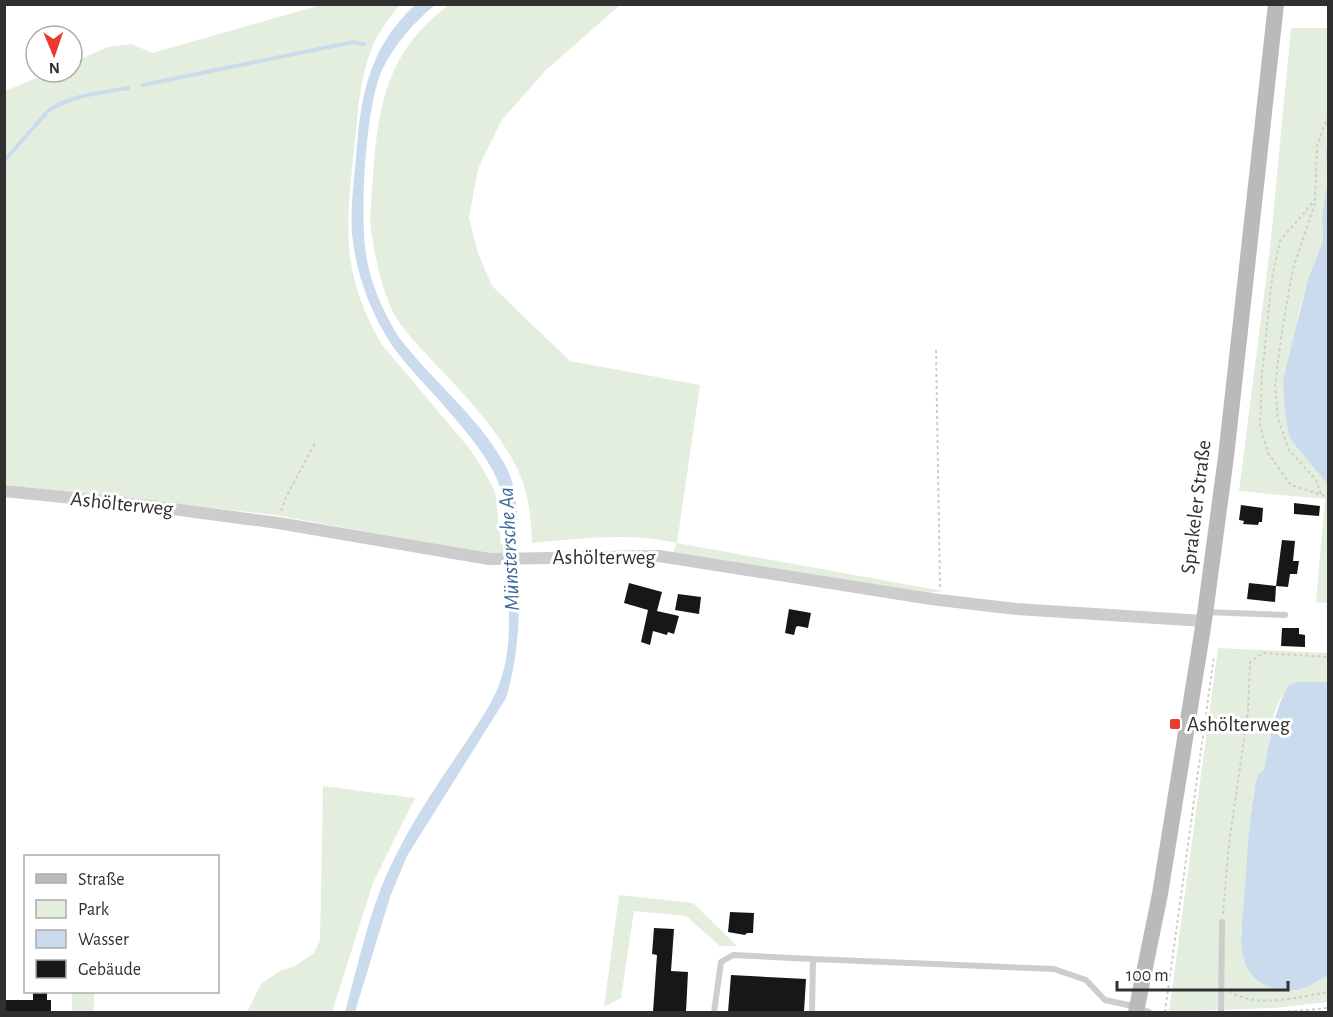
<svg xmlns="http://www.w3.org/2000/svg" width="1333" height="1017" font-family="'Alegreya Sans',sans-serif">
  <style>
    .green { fill: #e4eede }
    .water { fill: #cadbee }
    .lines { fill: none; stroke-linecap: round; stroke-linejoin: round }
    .stream { stroke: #cadbee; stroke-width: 4 }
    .building { fill: #171717 }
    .path { stroke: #cdcdcd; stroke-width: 2; stroke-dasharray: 3 3; stroke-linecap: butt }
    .lane { stroke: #cdcdcd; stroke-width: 6 }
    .street { stroke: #cdcdcd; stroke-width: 12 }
    .secondary { stroke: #bababa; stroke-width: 16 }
    .poi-dot { fill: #eb392e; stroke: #fff; stroke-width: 2 }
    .labels { text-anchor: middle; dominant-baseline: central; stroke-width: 6; stroke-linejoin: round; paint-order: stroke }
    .street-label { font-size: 21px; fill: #303030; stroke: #fff }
    .poi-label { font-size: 21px; fill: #303030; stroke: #fff; text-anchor: start }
    .water-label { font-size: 22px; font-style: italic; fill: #3b6796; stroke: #fff }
  </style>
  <rect width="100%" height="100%" fill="#fff"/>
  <path class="green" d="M321,5H401L396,9C388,21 377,34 372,48C360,77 358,111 355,142C346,223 339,273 383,346L470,449L482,468L495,491L501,544L505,545L506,554L495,555L275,515L5,485V91L51,72H72V63L108,47L132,44L152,53Z
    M449,5H620L545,71L501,121L478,169L469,218L478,253L492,286L570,361L700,385L677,543L943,591L929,593L673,554L677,543C629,532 580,539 532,543C531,522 530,501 522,480C507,441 470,400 441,370C425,352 406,335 394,314C380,286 374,253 370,221C377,134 372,61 449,5Z
    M1291,28H1328V138L1326,150L1327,184L1322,216L1323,241L1308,279L1298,316L1289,436L1295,445L1328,485V603L1316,602L1325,499L1239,491L1270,248Z
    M1218,648L1328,653V682H1296C1292,686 1287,690 1283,695C1269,715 1271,744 1265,767C1262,775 1256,783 1254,792C1246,839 1250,888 1240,935L1321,979L1328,976V1002L1274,1008L1169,1012Z
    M323,786L415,798L373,883L332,1012H247L261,984L280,971L295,966L314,953L320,940Z
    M619,895L693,903L737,946H720L686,916L634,911L621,998L604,1007Z
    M72,992H94V1012H72Z"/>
  <path class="water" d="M415,5H435C413,23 396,43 383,68C365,103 359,221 367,260C372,287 384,313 398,336C431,380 477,415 504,463C519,489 517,518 518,548C520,598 521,649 506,698L407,856L390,897L355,1012H345C359,962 370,906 394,859C414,818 439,782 464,745C477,725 492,705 500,682C512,650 509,611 508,577C508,553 509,524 504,500C495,463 469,435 445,407C428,387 409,369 394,348C371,315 356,274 352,234C350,205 355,174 357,145C362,88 372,45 415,5Z
    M1328,138V485L1295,445L1289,436L1285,414L1283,380L1308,279L1323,241L1322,216L1327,184L1326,150Z
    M1296,682H1328V976C1320,979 1312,985 1304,988C1292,992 1279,990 1268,986C1229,971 1244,920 1245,888C1248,850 1249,811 1258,774L1264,770C1270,740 1273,711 1289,685Z"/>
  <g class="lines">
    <path class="stream" d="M143,85L353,42L364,44
      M4,161L48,111C71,95 101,93 128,88"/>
  </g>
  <path class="building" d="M1294,503L1320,506L1319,516L1294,514Z
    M1241,505L1263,508L1262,522H1259L1258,525L1243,524L1244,521L1239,520Z
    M1282,540L1295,541L1293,561H1299L1297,574H1290L1288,587L1276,586Z
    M629,583L662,592L657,611L679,616L674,634L668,632L667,635L653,631L650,645L641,642L648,610L624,603Z
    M1249,583L1276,586L1275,602L1247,599Z
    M678,594L701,597L699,614L675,610Z
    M789,609L811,613L808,628L798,626L796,627L794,635L785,633Z
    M1282,628H1299V634L1305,635V647L1281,646Z
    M730,912L754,913L753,933H747L745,935L728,932Z
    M654,928L674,929L671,971L688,972L686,1012H653L657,955L652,954Z
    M731,975L806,979L804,1012H728Z
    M33,992H47V1000H51V1012H4V1000H33Z"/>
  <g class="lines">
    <path class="path" d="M1328,116L1317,146L1315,200L1280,241L1272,278L1262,374L1260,425L1268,453L1291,485L1328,497
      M1315,203L1293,269L1283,324L1275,385L1278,419L1289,450L1316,480L1321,494
      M936,350L940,588
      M281,511L287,495L315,443
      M1223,914L1229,844L1248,711L1250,662L1263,653L1328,657
      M1229,991C1256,1009 1298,997 1328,992
      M1165,1012L1214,656
      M1282,1012L1328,1008"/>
    <path class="lane" d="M1205,612L1285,615
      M714,1012L721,962L733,955L813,959
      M812,1012L813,959L1054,969L1086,980L1105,1000L1137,1007L1149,1012
      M1221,1012L1222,922"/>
    <path class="street" d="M4,491L150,506L278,523L489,559L659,556L931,599L1016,609L1204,621"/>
    <path class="secondary" d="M1136,1012L1160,894L1204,621L1226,457L1276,4"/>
  </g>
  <rect class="poi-dot" x="1169" y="718" width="12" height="12" rx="3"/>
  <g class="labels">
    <g class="street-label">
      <text transform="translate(122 504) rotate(6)">Ashölterweg</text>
      <text transform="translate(1196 507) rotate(-83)">Sprakeler Straße</text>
      <text x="604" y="557">Ashölterweg</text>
    </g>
    <g class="poi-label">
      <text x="1187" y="724">Ashölterweg</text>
    </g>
    <g class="water-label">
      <text transform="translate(509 549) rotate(-93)">Münstersche Aa</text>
    </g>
  </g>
  <rect width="1333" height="1017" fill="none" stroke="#303030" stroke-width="12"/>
  <rect x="24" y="855" width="195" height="138" fill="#ffffff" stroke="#acacac" stroke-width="1.5"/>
  <rect x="36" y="874" width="30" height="9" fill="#bababa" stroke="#acacac" stroke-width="1.5"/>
  <text x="78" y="885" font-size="18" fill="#303030">Straße</text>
  <rect x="36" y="900" width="30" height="18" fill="#e4eede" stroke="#acacac" stroke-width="1.5"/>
  <text x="78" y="915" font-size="18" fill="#303030">Park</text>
  <rect x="36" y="930" width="30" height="18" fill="#cadbee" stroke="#acacac" stroke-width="1.5"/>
  <text x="78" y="945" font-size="18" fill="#303030">Wasser</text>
  <rect x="36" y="960" width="30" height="18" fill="#171717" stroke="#acacac" stroke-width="1.5"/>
  <text x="78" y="975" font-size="18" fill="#303030">Gebäude</text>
  <g transform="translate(54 54) rotate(178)"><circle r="28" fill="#ffffff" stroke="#acacac" stroke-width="1.5"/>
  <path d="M0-4.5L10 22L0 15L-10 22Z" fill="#eb392e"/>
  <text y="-9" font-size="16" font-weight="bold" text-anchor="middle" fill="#303030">N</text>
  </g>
  <path d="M1117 981v9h171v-9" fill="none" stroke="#303030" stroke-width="3"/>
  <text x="1126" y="981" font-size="18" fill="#303030" stroke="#ffffff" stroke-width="4.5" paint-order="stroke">100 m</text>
</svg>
